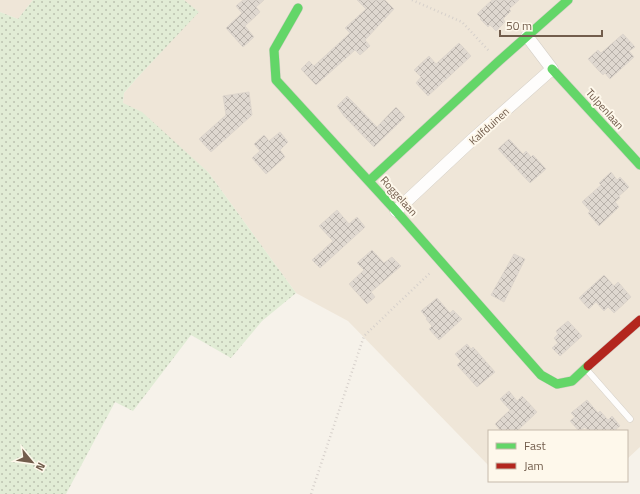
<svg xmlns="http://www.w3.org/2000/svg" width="640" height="494" font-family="'Titillium Web',sans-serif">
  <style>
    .residential { fill: #efe6d8 }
    .grass { fill: url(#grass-dots) }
    .building { fill: url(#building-cross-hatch); stroke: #ded6cd }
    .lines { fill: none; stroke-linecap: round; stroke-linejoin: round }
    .lane-casing { stroke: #d4cfc7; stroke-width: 7 }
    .street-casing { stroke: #d4cfc7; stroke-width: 13 }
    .fast-casing { stroke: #d4cec6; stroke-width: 10 }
    .jam-casing { stroke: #d4cec6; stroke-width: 10 }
    .path { stroke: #d6d0cb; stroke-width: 2.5; stroke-dasharray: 1 3; stroke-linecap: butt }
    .lane { stroke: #fefdfc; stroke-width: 6 }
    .street { stroke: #fefdfc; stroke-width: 12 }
    .fast { stroke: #63d668; stroke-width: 9 }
    .jam { stroke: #b3261e; stroke-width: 9 }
    .labels { text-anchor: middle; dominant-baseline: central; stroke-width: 4; stroke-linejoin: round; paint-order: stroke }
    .street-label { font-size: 11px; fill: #725d4c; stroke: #fef8eb }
  </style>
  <defs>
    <pattern id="grass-dots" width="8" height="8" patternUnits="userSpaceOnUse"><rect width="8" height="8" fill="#e1ecd5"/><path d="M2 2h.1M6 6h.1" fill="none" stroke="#bbc2af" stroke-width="1.8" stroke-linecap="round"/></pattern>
    <pattern id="building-cross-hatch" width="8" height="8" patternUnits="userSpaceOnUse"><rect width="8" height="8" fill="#dfd8d0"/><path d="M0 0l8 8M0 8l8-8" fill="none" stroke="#b9b2ab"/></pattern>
  </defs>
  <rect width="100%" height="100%" fill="#f6f2ea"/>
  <path class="residential" d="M0,0H33L18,19L0,12Z
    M184,0H640V447L627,459V431H489V466L348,321L296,293L208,172L123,103L124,93L137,78L198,12Z"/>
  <path class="grass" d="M33,0H184L199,12L137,78L124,93L123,103L142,112L208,172L296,293L262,321L231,358L191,335L133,411L115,402L66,494H0V12L18,19Z"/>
  <path class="building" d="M243,0H264L256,7L260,12L245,26L254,37L243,47L226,28L242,13L236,6Z
    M357,0H385L394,9L365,40L370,46L360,55L355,50L316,85L301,69L309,61L314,66L350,33L345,28L366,9Z
    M492,0H519L509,9L511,11L503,19L505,22L496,31L490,25L488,27L480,19L481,18L477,14Z
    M623,34L635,47L629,51L634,57L610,79L605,73L603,75L588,59L598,50L601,53Z
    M459,43L471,56L428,96L416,83L421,77L414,70L429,56L436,64Z
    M249,92L252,115L211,152L199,139L226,115L223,96Z
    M347,96L377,127L396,107L405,117L374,147L344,116L337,106Z
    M280,132L288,142L280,150L285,157L266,174L252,158L260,151L254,144L264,135L269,141Z
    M509,139L523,154L526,151L531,157L533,155L546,169L530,183L498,149Z
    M611,172L617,180L620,177L629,187L619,196L620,198L615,202L619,207L599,226L588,213L590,211L582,202L601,185L599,183Z
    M337,210L349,224L357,217L365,227L320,268L312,260L333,241L319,226Z
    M372,250L384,263L392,257L401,266L371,292L375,297L367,304L349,284L364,270L357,263Z
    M514,254L525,259L504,302L491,295Z
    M604,275L614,286L618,282L631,297L614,313L608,307L604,311L596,302L589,309L579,298Z
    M437,298L450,313L453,310L462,319L439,340L429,329L432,326L426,319L427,318L421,311Z
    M568,321L582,336L560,356L552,348L558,343L554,338L558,334L556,331Z
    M467,344L471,349L473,347L495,372L477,387L457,365L461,361L455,354Z
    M509,391L517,401L522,396L537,412L517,431H501L495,424L510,410L500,399Z
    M587,400L598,413L600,411L608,420L612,416L620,426L616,429L618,431H588L585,427L579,431L570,421L575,417L571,413Z"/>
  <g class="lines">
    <defs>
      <path id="lane" d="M586,369L630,419"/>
      <path id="street" d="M396,211L473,139L552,69L527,36"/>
      <path id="fast" d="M298,8L274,50L276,80L396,211L541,375L557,384L572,381L588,366
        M552,69L640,165
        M369,181L499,61L568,0"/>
      <path id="jam" d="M588,366L640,320"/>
    </defs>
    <use href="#lane" class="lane-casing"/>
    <use href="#street" class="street-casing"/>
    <use href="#fast" class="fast-casing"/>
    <use href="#jam" class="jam-casing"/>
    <path class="path" d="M412,0L462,22L490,52
      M311,494L364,336L431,272"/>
    <use href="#lane" class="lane"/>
    <use href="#street" class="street"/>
    <use href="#fast" class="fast"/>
    <use href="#jam" class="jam"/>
  </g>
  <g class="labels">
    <g class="street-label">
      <text transform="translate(605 109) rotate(48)">Tulpenlaan</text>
      <text transform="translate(489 126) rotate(-42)">Kalfduinen</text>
      <text transform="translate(399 196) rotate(48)">Roggelaan</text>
    </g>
  </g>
  <rect x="488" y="430" width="140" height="52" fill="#fef8eb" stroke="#c6baab"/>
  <rect x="496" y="443" width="20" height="6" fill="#63d668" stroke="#c6baab"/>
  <text x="524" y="450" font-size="12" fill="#725d4c">Fast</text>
  <rect x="496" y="463" width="20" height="6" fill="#b3261e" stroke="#c6baab"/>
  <text x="524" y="470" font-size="12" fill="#725d4c">Jam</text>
  <g transform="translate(32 462) rotate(119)" stroke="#fef8eb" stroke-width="3" paint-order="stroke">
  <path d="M0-3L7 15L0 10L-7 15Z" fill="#725d4c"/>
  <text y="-6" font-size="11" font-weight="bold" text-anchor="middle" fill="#725d4c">N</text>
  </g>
  <path d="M500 30v6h102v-6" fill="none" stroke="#725d4c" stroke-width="2"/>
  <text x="506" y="30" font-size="12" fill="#725d4c" stroke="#fef8eb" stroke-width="3" paint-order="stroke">50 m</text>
</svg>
